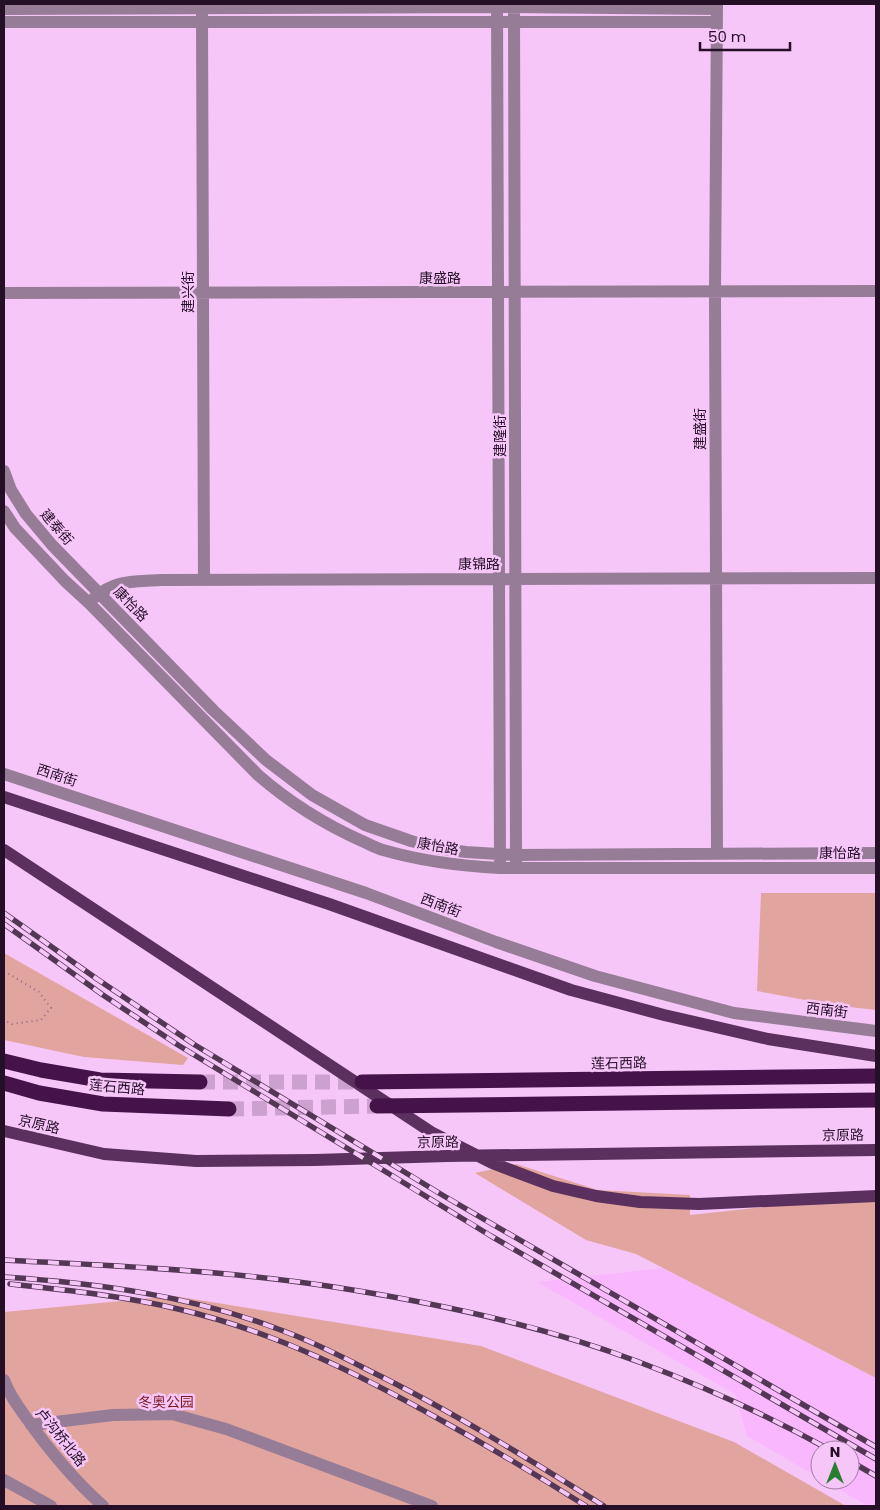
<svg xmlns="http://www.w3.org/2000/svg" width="880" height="1510" font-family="Poppins,'Noto Sans SC',sans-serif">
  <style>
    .built { fill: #f9b7fd }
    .green { fill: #e2a49e }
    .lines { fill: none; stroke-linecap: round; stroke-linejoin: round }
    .highway-tunnel { stroke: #cda1cf; stroke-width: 15; stroke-dasharray: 15 8; stroke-linecap: butt }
    .path { stroke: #8f6b91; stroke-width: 2; stroke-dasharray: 1 4; stroke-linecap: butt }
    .minor { stroke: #967c97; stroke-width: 12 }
    .major { stroke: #5b305e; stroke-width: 12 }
    .highway { stroke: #46124a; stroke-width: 15 }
    .rail-casing { stroke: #533755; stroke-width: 5.5 }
    .rail { stroke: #f7c6f9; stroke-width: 4; stroke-dasharray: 11; stroke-linecap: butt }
    .labels { text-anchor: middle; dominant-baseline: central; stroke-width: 5; stroke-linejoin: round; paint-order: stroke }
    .street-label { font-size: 14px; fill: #250f27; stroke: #f7c6f9 }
    .park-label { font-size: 14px; fill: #7e1b1e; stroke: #f7c6f9 }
  </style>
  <rect width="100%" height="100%" fill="#f7c6f9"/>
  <path class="built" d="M663,1268L876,1378V1506H868L823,1480H850V1450H820V1478L747,1436L735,1394L537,1282Z"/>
  <path class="green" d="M761,893H876V1010L832,1005L757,991Z
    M4,953L188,1058L183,1065L84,1057L4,1040Z
    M516,1164L598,1190L690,1195V1215L876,1195V1378L636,1254L586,1240L475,1173Z
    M174,1296L481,1346L734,1442L846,1506H4V1312Z"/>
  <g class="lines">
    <path class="highway-tunnel" d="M200,1082H362
      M229,1109L377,1106"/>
    <path class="path" d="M4,971L39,992L51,1008L41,1020L12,1024L4,1020"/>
    <path class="minor" d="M497,4L500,861
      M514,4L516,863
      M717,4L715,291L717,854
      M4,9L497,7L717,9
      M202,15L204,580
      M4,22H717
      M4,293L876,291
      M4,471L11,490L26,514L52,545L213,710L266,760L312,795L365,825L411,841L437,848L466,852L516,855L876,853
      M4,511L15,528L65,581L89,603L258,775C289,802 324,824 362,841C369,844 376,848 383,850C421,861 460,866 500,868H876
      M94,598C116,579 133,582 160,580L876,578
      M4,774L366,893L496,942L595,976L734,1013L876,1031
      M4,1380C9,1394 17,1405 25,1416C48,1449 74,1480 103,1506
      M31,1425L113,1415L172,1414L226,1429L432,1506
      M4,1480L51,1506"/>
    <path class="major" d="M4,797L329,904L571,990L664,1015L768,1039L876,1056
      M4,850L431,1132L492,1163L553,1186L596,1196L640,1202L699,1204L876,1196
      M4,1131L104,1154L196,1161L315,1160L447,1156L876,1150"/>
    <path class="highway" d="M4,1061L41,1070L100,1080L200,1082
      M362,1082L876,1076
      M4,1083L39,1093L103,1104L229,1109
      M377,1106L876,1100"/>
    <defs>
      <path id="rail" d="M4,913L97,979L195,1045L444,1196L876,1447
        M4,924L103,995L178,1045L491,1236L876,1459
        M4,1260C114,1266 225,1270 334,1287C437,1303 541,1325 639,1362C705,1387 769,1416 830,1450
        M4,1277C97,1283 191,1296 278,1329C309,1340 339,1355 368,1370C450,1410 527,1458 604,1506
        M10,1284C66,1290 123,1296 178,1309C274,1331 361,1375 446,1423C493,1449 540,1477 586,1506
        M850,1461L876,1476"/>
    </defs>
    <use href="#rail" class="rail-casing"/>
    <use href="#rail" class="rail"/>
  </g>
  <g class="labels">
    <g class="street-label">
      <text x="440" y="278">康盛路</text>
      <text transform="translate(188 292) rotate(-90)">建兴街</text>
      <text transform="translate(700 429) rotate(-90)">建盛街</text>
      <text transform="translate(500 436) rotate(-90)">建隆街</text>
      <text transform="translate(57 527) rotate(49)">建泰街</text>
      <text x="479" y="564">康锦路</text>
      <text transform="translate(131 604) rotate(46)">康怡路</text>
      <text transform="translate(57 775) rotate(18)">西南街</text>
      <text transform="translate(438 846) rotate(10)">康怡路</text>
      <text x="840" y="853">康怡路</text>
      <text transform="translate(441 905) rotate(21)">西南街</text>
      <text transform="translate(827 1010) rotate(7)">西南街</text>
      <text transform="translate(619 1063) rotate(-1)">莲石西路</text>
      <text transform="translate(117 1087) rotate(5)">莲石西路</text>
      <text transform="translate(39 1124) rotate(13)">京原路</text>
      <text transform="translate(843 1135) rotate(-1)">京原路</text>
      <text transform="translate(438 1142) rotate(-1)">京原路</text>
      <text transform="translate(61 1437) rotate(51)">卢沟桥北路</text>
    </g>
    <g class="park-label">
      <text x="166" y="1402">冬奥公园</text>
    </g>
  </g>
  <rect width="880" height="1510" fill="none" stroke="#250f27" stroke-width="10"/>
  <g transform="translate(835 1465)"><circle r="24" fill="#f7c6f9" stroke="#a37da5"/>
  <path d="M0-4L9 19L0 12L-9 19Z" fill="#26802f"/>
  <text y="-8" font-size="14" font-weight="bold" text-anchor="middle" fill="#250f27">N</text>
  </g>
  <path d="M700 42v8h90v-8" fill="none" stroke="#250f27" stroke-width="2.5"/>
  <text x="708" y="42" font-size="15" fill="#250f27" stroke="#f7c6f9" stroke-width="4" paint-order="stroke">50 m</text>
</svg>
